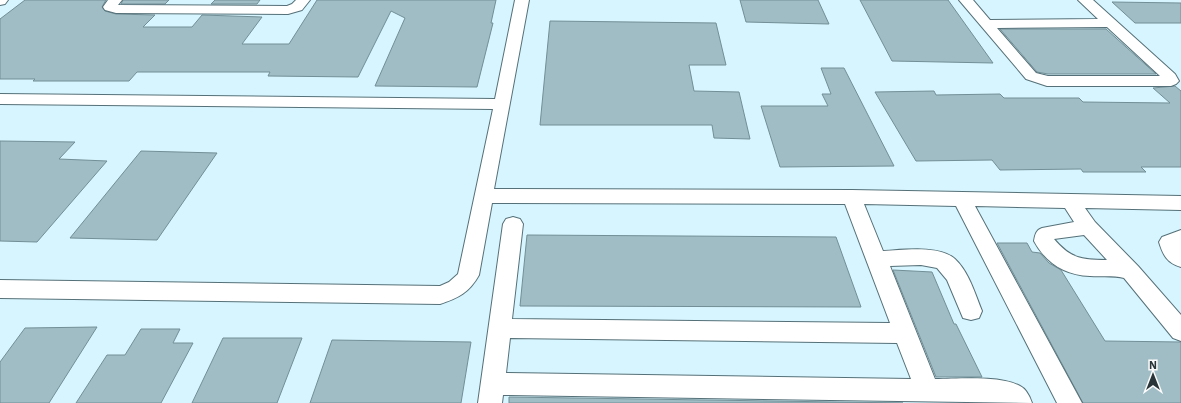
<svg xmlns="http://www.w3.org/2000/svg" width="1181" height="403" font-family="'IBM Plex Sans',sans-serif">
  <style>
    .building { fill: #a0bdc5; stroke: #728e96 }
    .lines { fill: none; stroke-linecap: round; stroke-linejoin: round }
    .minor-casing { stroke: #557078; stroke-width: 2 }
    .minor { fill: #fff; fill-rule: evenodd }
  </style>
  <rect width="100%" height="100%" fill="#d7f5fe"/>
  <path class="building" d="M25,0H106L102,7L105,11L116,14L155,15L143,27H192L202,15L262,17L242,44H289L317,0H496L491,23H493L477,87L375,86L405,18L391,11L358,77L268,76L270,72H137L129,81H33L35,79H0V19Z
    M123,0H169L165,4H121Z
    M215,0H260L257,4H211Z
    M740,0H818L829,24L746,22Z
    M860,0H948L993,63L892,61Z
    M1112,2L1181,3V23H1135Z
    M550,21L716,23L726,65H689L694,91L739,92L750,139L714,138L712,125H540Z
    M1000,29H1106L1156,74H1048L1037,72Z
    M821,68H844L894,166L780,167L761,106H828L822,94H831Z
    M1175,86L1181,91V167H1141L1146,172H1083L1081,169L1000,170L992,160L916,161L875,92L934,91L936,95L1000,94L1004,98H1079L1083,102L1170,103L1153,88Z
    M0,141L75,142L59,159L107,161L37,242L0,241Z
    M141,151L217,153L157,240L70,238Z
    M527,235L836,237L861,307L520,306Z
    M997,243H1027L1032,252L1040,253L1049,263L1061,270L1105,341L1181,342V403H1083Z
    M893,270L932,272L954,324H956L982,377H936Z
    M97,327L49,403H0V362L25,328Z
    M141,329H180L173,343H193L161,403H76L107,355H125Z
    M223,338H302L277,403H192Z
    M332,340L471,342L461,403H310Z
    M509,397L903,403H509Z"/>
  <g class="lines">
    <defs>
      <path id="minor" d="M0,0H8L5,4L0,5Z
        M108,0H122L118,5L287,6L292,4L296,0H310L302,10L288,14L116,13L105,10L103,7Z
        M515,0H529L494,189L852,190L1181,196V210L1085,208L1095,222L1138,266L1181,315V341L1173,338L1124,278C1112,275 1101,277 1090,276C1064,275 1046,263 1034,241C1035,235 1036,230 1042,228L1074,222L1065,208L975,206L1082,403H1057L956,206L864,204L883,251C903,250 940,245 955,259C969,272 975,294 982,311L979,318L971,320L963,318L947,280L937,268L921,265L890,266L935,379C958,379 1000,375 1020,386C1026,389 1030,397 1032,403L503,395L502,403H478L503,224L506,219L513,217L520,219L523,224L512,319L890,323L845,204L492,203L479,275C469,293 458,298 440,304L0,298V280L440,286L449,282L458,274L493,109L0,104V94L495,99ZM1084,235L1107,260C1082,260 1071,259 1054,239ZM510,338L897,343L911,379L506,373Z
        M959,0H973L990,20L1098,19L1078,0H1093L1175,74L1179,81L1176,84L1171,86H1047L1026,79ZM1107,27L1160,76H1048L1036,73L997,28Z
        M1181,230V267C1167,263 1163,255 1159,242L1162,237Z"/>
    </defs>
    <use href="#minor" class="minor-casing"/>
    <use href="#minor" class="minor"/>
  </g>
  <g transform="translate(1153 375)" stroke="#fcfcfc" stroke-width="3" paint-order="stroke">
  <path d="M0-3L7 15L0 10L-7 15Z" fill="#293538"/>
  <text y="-6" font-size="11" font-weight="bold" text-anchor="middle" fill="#293538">N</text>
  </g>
</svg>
